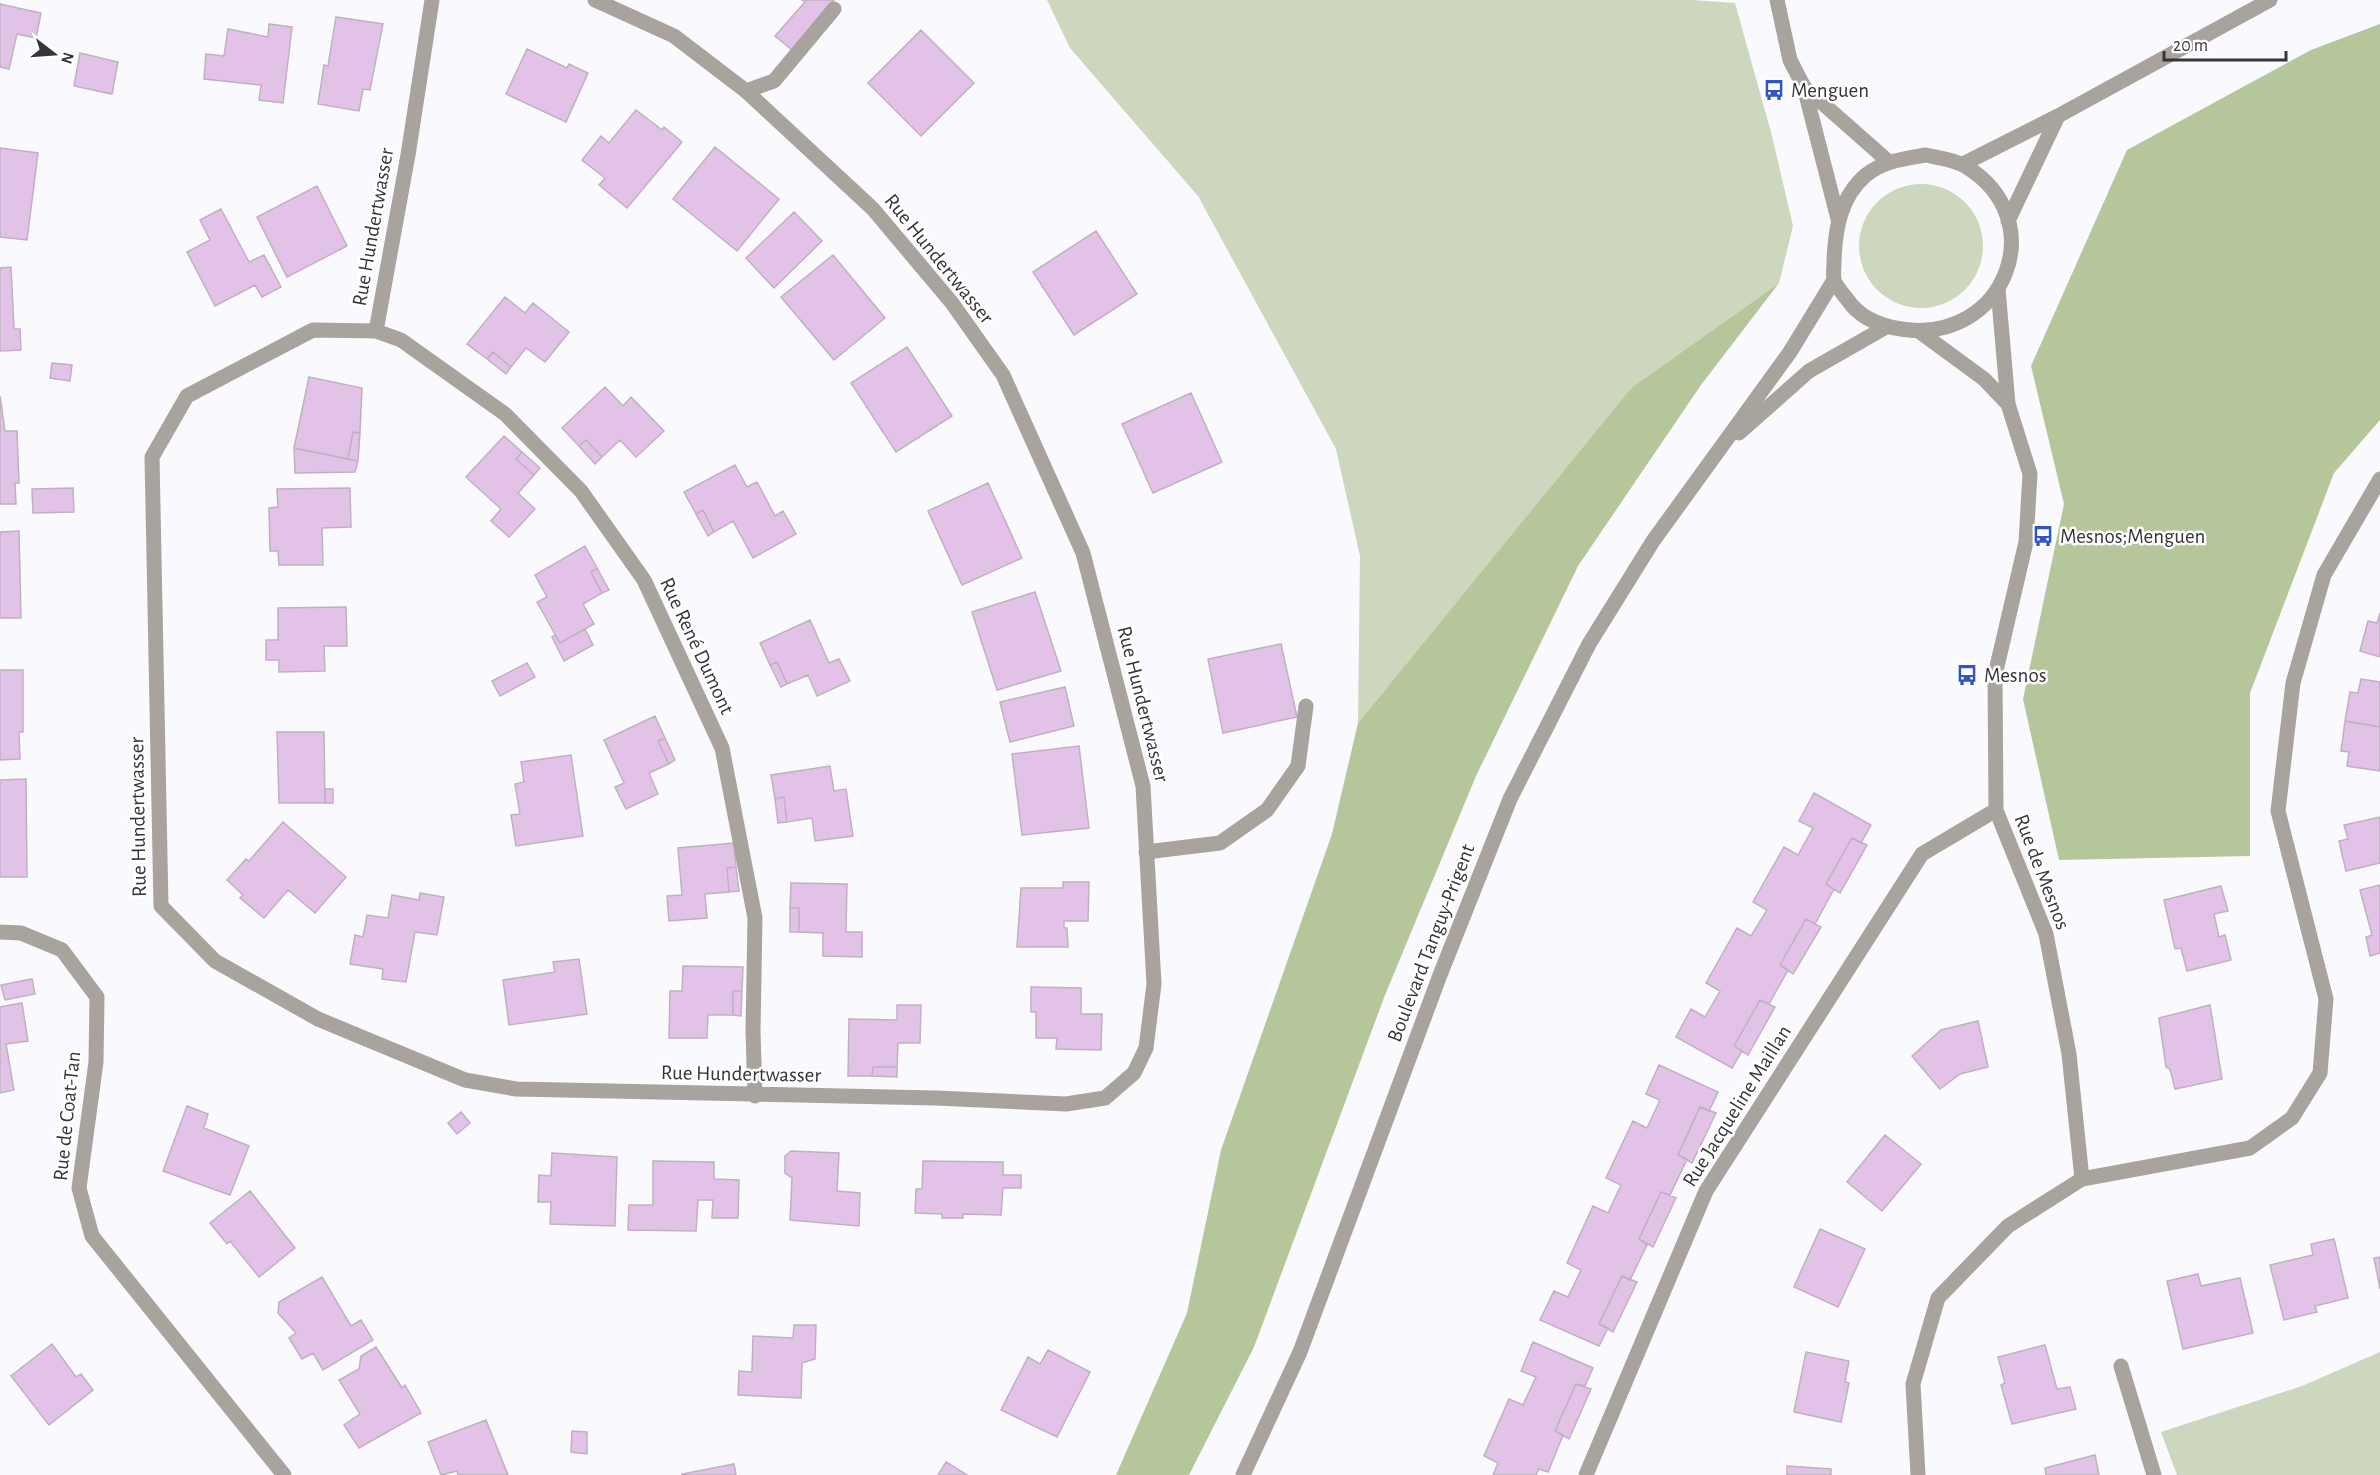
<svg xmlns="http://www.w3.org/2000/svg" width="2380" height="1475" font-family="'Alegreya Sans',sans-serif">
  <style>
    .green { fill: #ccd7bd }
    .forest { fill: #b6c69b }
    .building { fill: #e3c2e8; stroke: #bfb1c1; stroke-width: 1.5 }
    .lines { fill: none; stroke-linecap: round; stroke-linejoin: round }
    .service { stroke: #a8a39c; stroke-width: 15 }
    .minor { stroke: #a8a39c; stroke-width: 15 }
    .tertiary { stroke: #a8a39c; stroke-width: 15 }
    .labels { text-anchor: middle; dominant-baseline: central; stroke-width: 5; stroke-linejoin: round; paint-order: stroke }
    .poi-label { font-size: 21px; fill: #37353c; stroke: #fff; text-anchor: start }
    .street-label { font-size: 21px; fill: #37353c; stroke: #fff }
  </style>
  <rect width="100%" height="100%" fill="#faf9fd"/>
  <path class="green" d="M1047,0H1691L1735,3L1772,136L1793,226L1779,283L1631,388L1358,723L1360,556L1336,449L1198,196L1070,48Z
    M1859 246a62 62 0 1 1 124 0a62 62 0 1 1-124 0Z
    M2380,1352V1475H2177L2161,1432L2302,1386Z"/>
  <path class="forest" d="M2380,24V420L2334,473L2250,693V856L2059,860L2023,699L2064,504L2031,366L2127,150L2311,50Z
    M1779,283L1701,385L1578,566L1476,776L1385,995L1254,1347L1189,1475H1116L1187,1313L1221,1150L1332,834L1358,723L1631,388Z"/>
  <path class="building" d="M802,0H834L793,51L775,36L805,2Z
    M0,4L41,13L36,38L17,34L9,69L0,67Z
    M336,17L383,24L370,90L363,89L359,111L318,104L324,65L328,66Z
    M269,24L292,27L283,103L259,100L261,85L204,79L206,54L224,56L228,29L268,37Z
    M921,30L974,83L921,136L868,83Z
    M527,49L567,68L569,64L588,73L566,122L506,94Z
    M80,53L118,62L112,94L74,86Z
    M636,110L662,130L664,127L682,142L627,208L599,185L605,178L582,160L601,136L609,143Z
    M715,147L779,199L737,251L673,199Z
    M0,148L38,153L27,240L0,237Z
    M317,186L347,246L287,277L257,217Z
    M221,209L249,262L264,255L281,287L262,297L255,285L215,306L187,252L210,240L200,220Z
    M794,212L822,241L774,288L746,258Z
    M1096,231L1137,294L1074,335L1033,272Z
    M833,255L885,318L834,360L781,297Z
    M11,267L14,329H20L21,350L0,351V268Z
    M505,297L525,313L533,303L569,332L545,362L526,348L511,367L493,352L487,359L467,344Z
    M907,347L952,416L896,452L851,383Z
    M493,352L511,367L506,374L487,359Z
    M52,363L72,365L70,381L50,378Z
    M309,377L362,388L360,433L353,432L348,459L294,448Z
    M605,387L623,406L631,397L664,431L636,457L620,440L602,457L586,440L579,446L562,428Z
    M1191,393L1222,462L1153,493L1122,424Z
    M0,396L5,431H17L19,483H15L16,504H0Z
    M353,432L360,433L358,461L348,459Z
    M504,436L522,452L516,459L534,475L518,493L535,509L509,537L491,521L501,509L466,477Z
    M586,440L602,457L595,464L579,446Z
    M294,448L358,461L355,472L295,473Z
    M522,452L540,468L534,475L516,459Z
    M735,465L747,487L757,482L775,516L783,511L796,534L753,558L733,521L714,532L703,510L696,514L684,492Z
    M988,483L1022,558L962,585L928,511Z
    M73,488L74,512L33,513L32,489Z
    M350,488L351,527L322,528L323,565H279L278,551H270L269,508L278,507L277,489Z
    M703,510L714,532L708,536L696,514Z
    M19,531L21,618H0V532Z
    M585,546L597,568L591,572L602,593L583,604L594,624L560,643L537,602L547,597L535,575Z
    M597,568L609,590L602,593L591,572Z
    M1035,592L1061,671L997,690L972,612Z
    M346,607L347,646H324L325,671L279,672V660H266V640H278V608Z
    M2380,613V657L2360,651L2368,621L2377,623Z
    M810,620L829,663L839,659L850,681L817,696L808,675L787,684L777,662L770,665L760,643Z
    M585,629L593,645L564,661L552,637L555,635L560,643Z
    M1281,644L1297,717L1223,733L1208,659Z
    M777,662L787,684L781,687L770,665Z
    M527,663L535,677L500,696L492,681Z
    M0,670H23V732H19L20,759L0,760Z
    M2361,679L2380,682V727L2345,721L2350,692L2358,693Z
    M1065,687L1074,726L1010,742L1000,702Z
    M655,716L665,738L658,741L669,764L649,773L658,794L626,809L615,787L624,783L604,740Z
    M2345,721L2380,727V771L2347,766L2349,752L2341,751Z
    M277,732H324L325,803H279Z
    M665,738L675,760L669,764L658,741Z
    M1079,746L1089,828L1022,835L1012,754Z
    M571,755L583,836L516,846L511,815L520,814L515,784L524,782L521,762Z
    M830,766L834,791L846,789L853,836L815,841L812,818L787,822L784,797L775,799L771,775Z
    M26,779L27,877H0V780Z
    M325,789H333V803H325Z
    M1814,793L1871,825L1861,843L1852,838L1826,884L1834,889L1815,924L1806,919L1780,965L1788,970L1769,1004L1760,1000L1734,1046L1742,1051L1732,1068L1676,1037L1691,1009L1705,1017L1720,991L1706,983L1737,928L1751,936L1767,910L1753,902L1784,847L1798,855L1813,828L1799,821Z
    M784,797L787,822L778,823L775,799Z
    M2380,817V863L2346,871L2339,841L2348,839L2344,825Z
    M283,822L346,877L315,913L288,890L264,918L240,898L243,895L227,880L246,859L249,861Z
    M1852,838L1867,845L1840,893L1826,884Z
    M734,843L736,867L727,868L729,892L705,894L707,918L669,921L667,896L682,895L678,848Z
    M736,867L739,891L729,892L727,868Z
    M1063,882H1089L1088,921H1064V928H1067L1068,947H1017L1021,888H1063Z
    M791,883L847,884L846,932H862V957L823,956V933L799,932V908H790Z
    M2380,885V953L2370,956L2366,937L2372,935L2360,890Z
    M2221,886L2228,911L2214,914L2219,937L2225,935L2231,960L2187,971L2181,948L2175,949L2164,900Z
    M420,893L444,897L437,935L415,932L406,982L382,979L383,969L350,964L355,935L363,937L367,915L388,918L392,895L419,900Z
    M790,908H799V932H790Z
    M1806,919L1821,927L1793,974L1780,965Z
    M579,959L587,1014L509,1025L503,980L555,972L553,962Z
    M683,966L743,967L742,991H733V1015H708L707,1038H669L670,991H682Z
    M32,979L35,994L5,1000L1,985Z
    M1031,987L1081,988V1014H1102L1101,1050L1056,1049L1057,1038H1036V1012H1031Z
    M733,991H742L741,1016L733,1015Z
    M1760,1000L1775,1007L1748,1055L1734,1046Z
    M22,1003L28,1041L6,1044L14,1090L0,1093V1007Z
    M897,1005H921L920,1043H898L897,1067H873L872,1076H848L849,1019L897,1020Z
    M2210,1005L2222,1079L2175,1089L2170,1069L2166,1067L2159,1018Z
    M1978,1021L1988,1067L1960,1074L1940,1089L1912,1056L1941,1030Z
    M1659,1065L1718,1092L1709,1111L1700,1107L1678,1155L1687,1159L1670,1195L1661,1192L1639,1239L1647,1245L1630,1280L1622,1276L1599,1324L1608,1328L1599,1346L1540,1320L1554,1291L1568,1297L1581,1270L1567,1263L1593,1206L1608,1213L1621,1185L1606,1178L1633,1121L1647,1128L1660,1100L1646,1094Z
    M873,1067H897V1077L872,1076Z
    M187,1106L208,1114L204,1128L249,1146L230,1195L163,1171Z
    M1700,1107L1716,1113L1692,1163L1678,1155Z
    M461,1112L470,1123L457,1134L448,1123Z
    M1885,1135L1921,1164L1882,1211L1847,1182Z
    M791,1151L839,1153L837,1191L860,1193L859,1226L790,1220L792,1178L785,1173V1156Z
    M552,1153L617,1157L615,1226L550,1224L551,1202H538L539,1175L551,1176Z
    M653,1161L714,1162V1179L739,1180L738,1218H712L713,1200H698L696,1231L628,1230L629,1205H653Z
    M923,1161L1003,1162V1175H1021V1188H1003L1001,1215L963,1214V1218H942V1214L915,1213L916,1189H922Z
    M250,1191L295,1248L259,1277L230,1241L227,1244L210,1223Z
    M1661,1192L1676,1198L1653,1247L1639,1239Z
    M1820,1229L1865,1249L1838,1307L1794,1287Z
    M2334,1239L2348,1298L2315,1306L2317,1312L2284,1320L2270,1265L2313,1255L2311,1244Z
    M2380,1257V1289L2374,1258Z
    M2198,1274L2201,1286L2240,1278L2253,1333L2183,1349L2167,1281Z
    M1622,1276L1637,1282L1613,1332L1599,1324Z
    M322,1277L351,1326L361,1320L373,1340L323,1370L313,1353L302,1359L289,1338L296,1333L278,1313L279,1302Z
    M794,1325H816L815,1359L802,1363L801,1398L738,1395L739,1371L752,1372L753,1336L793,1338Z
    M1533,1342L1593,1368L1585,1386L1576,1384L1555,1431L1563,1435L1548,1472L1539,1469L1536,1475H1493L1498,1463L1484,1456L1509,1399L1523,1405L1536,1377L1521,1371Z
    M52,1344L76,1377L81,1374L93,1390L49,1425L11,1376Z
    M2045,1345L2057,1389L2070,1387L2076,1409L2012,1424L2001,1385L2005,1383L1998,1357Z
    M376,1347L402,1388L405,1385L421,1413L359,1448L344,1425L360,1414L339,1380L359,1369L361,1356Z
    M1048,1350L1090,1372L1057,1437L1001,1410L1028,1357L1040,1364Z
    M1806,1352L1849,1361L1845,1382L1849,1383L1841,1422L1794,1412Z
    M1576,1384L1591,1389L1569,1439L1555,1431Z
    M486,1420L508,1475H458L457,1471L441,1475L428,1442Z
    M572,1431L587,1432V1454L571,1452Z
    M2095,1455L2099,1475H2046L2045,1468Z
    M946,1462L967,1475H938Z
    M734,1464L736,1475H682V1474Z
    M1787,1466L1831,1469V1475H1787Z"/>
  <g class="lines">
    <path class="service" d="M746,91L774,81L834,9
      M1146,852L1220,843L1267,810L1298,766L1306,706"/>
    <path class="minor" d="M432,0L408,155L376,331L313,330L187,396L152,457L161,906L215,961L318,1019L465,1080L516,1089L936,1098L1066,1104L1105,1098L1134,1073L1146,1048L1154,984L1143,786L1083,553L1003,375L952,303L873,209L746,91L674,36L595,0
      M1777,0L1790,60L1804,87L1838,219
      M1804,87L1889,162
      M1998,289L2008,404L2030,474L2026,542L1995,675L1996,810L2046,934L2069,1054L2082,1179
      M376,331L401,340L505,414L581,491L644,580L722,748L755,918L753,1031L755,1096
      M1920,332L1984,379L2008,404
      M0,932L21,933L62,950L97,997L96,1062L79,1188L92,1236L284,1475
      M2121,1366L2154,1475
      M1586,1475L1706,1191L1922,854L1996,810
      M1918,1475L1913,1384L1938,1298L2008,1226L2082,1179L2250,1148L2292,1118L2320,1073L2326,999L2278,811L2293,683L2324,575L2380,479"/>
    <path class="tertiary" d="M1926,155C1938,158 1954,159 1965,166C2054,219 2005,345 1901,329C1880,326 1859,317 1847,299C1843,294 1836,286 1834,280C1833,275 1834,267 1834,262C1835,230 1840,197 1866,175C1883,161 1904,159 1926,155Z
      M1963,164L2058,116L2270,0
      M2008,221L2058,116
      M1739,433L1809,371L1886,327
      M1243,1475L1300,1352L1440,975L1510,799L1589,644L1653,541L1790,352L1834,280"/>
  </g>
  <defs>
    <symbol id="bus-bare" viewBox="-9 -9 18 18"><path d="M-5-6H5V4H4V6H2V4H-2V6H-4V4H-5ZM-3.5-4V0h7V-4ZM-3.5 1.2v1.5H-2V1.2ZM2 1.2v1.5H3.5V1.2Z" fill="#3055c5" stroke="#fff" stroke-width="2.5" paint-order="stroke"/></symbol>
  </defs>
  <g fill-rule="evenodd">
    <use href="#bus-bare" x="1759" y="75" width="30" height="30"/>
    <use href="#bus-bare" x="2028" y="521" width="30" height="30"/>
    <use href="#bus-bare" x="1952" y="660" width="30" height="30"/>
  </g>
  <g class="labels">
    <g class="poi-label">
      <text x="1791" y="90">Menguen</text>
      <text x="2060" y="536">Mesnos;Menguen</text>
      <text x="1984" y="675">Mesnos</text>
    </g>
    <g class="street-label">
      <text transform="translate(373 227) rotate(-80)">Rue Hundertwasser</text>
      <text transform="translate(939 259) rotate(51)">Rue Hundertwasser</text>
      <text transform="translate(697 646) rotate(65)">Rue René Dumont</text>
      <text transform="translate(1143 704) rotate(76)">Rue Hundertwasser</text>
      <text transform="translate(138 817) rotate(-91)">Rue Hundertwasser</text>
      <text transform="translate(2042 872) rotate(69)">Rue de Mesnos</text>
      <text transform="translate(1431 943) rotate(-69)">Boulevard Tanguy-Prigent</text>
      <text transform="translate(741 1074) rotate(1)">Rue Hundertwasser</text>
      <text transform="translate(1737 1106) rotate(-58)">Rue Jacqueline Maillan</text>
      <text transform="translate(67 1116) rotate(-84)">Rue de Coat-Tan</text>
    </g>
  </g>
  <g transform="translate(54 54) rotate(107)" stroke="#ffffff" stroke-width="4.5" paint-order="stroke">
  <path d="M0-4.5L10 22L0 15L-10 22Z" fill="#37353c"/>
  <text y="-9" font-size="16" font-weight="bold" text-anchor="middle" fill="#37353c">N</text>
  </g>
  <path d="M2164 51v9h122v-9" fill="none" stroke="#37353c" stroke-width="3"/>
  <text x="2173" y="51" font-size="18" fill="#37353c" stroke="#ffffff" stroke-width="4.5" paint-order="stroke">20 m</text>
</svg>
